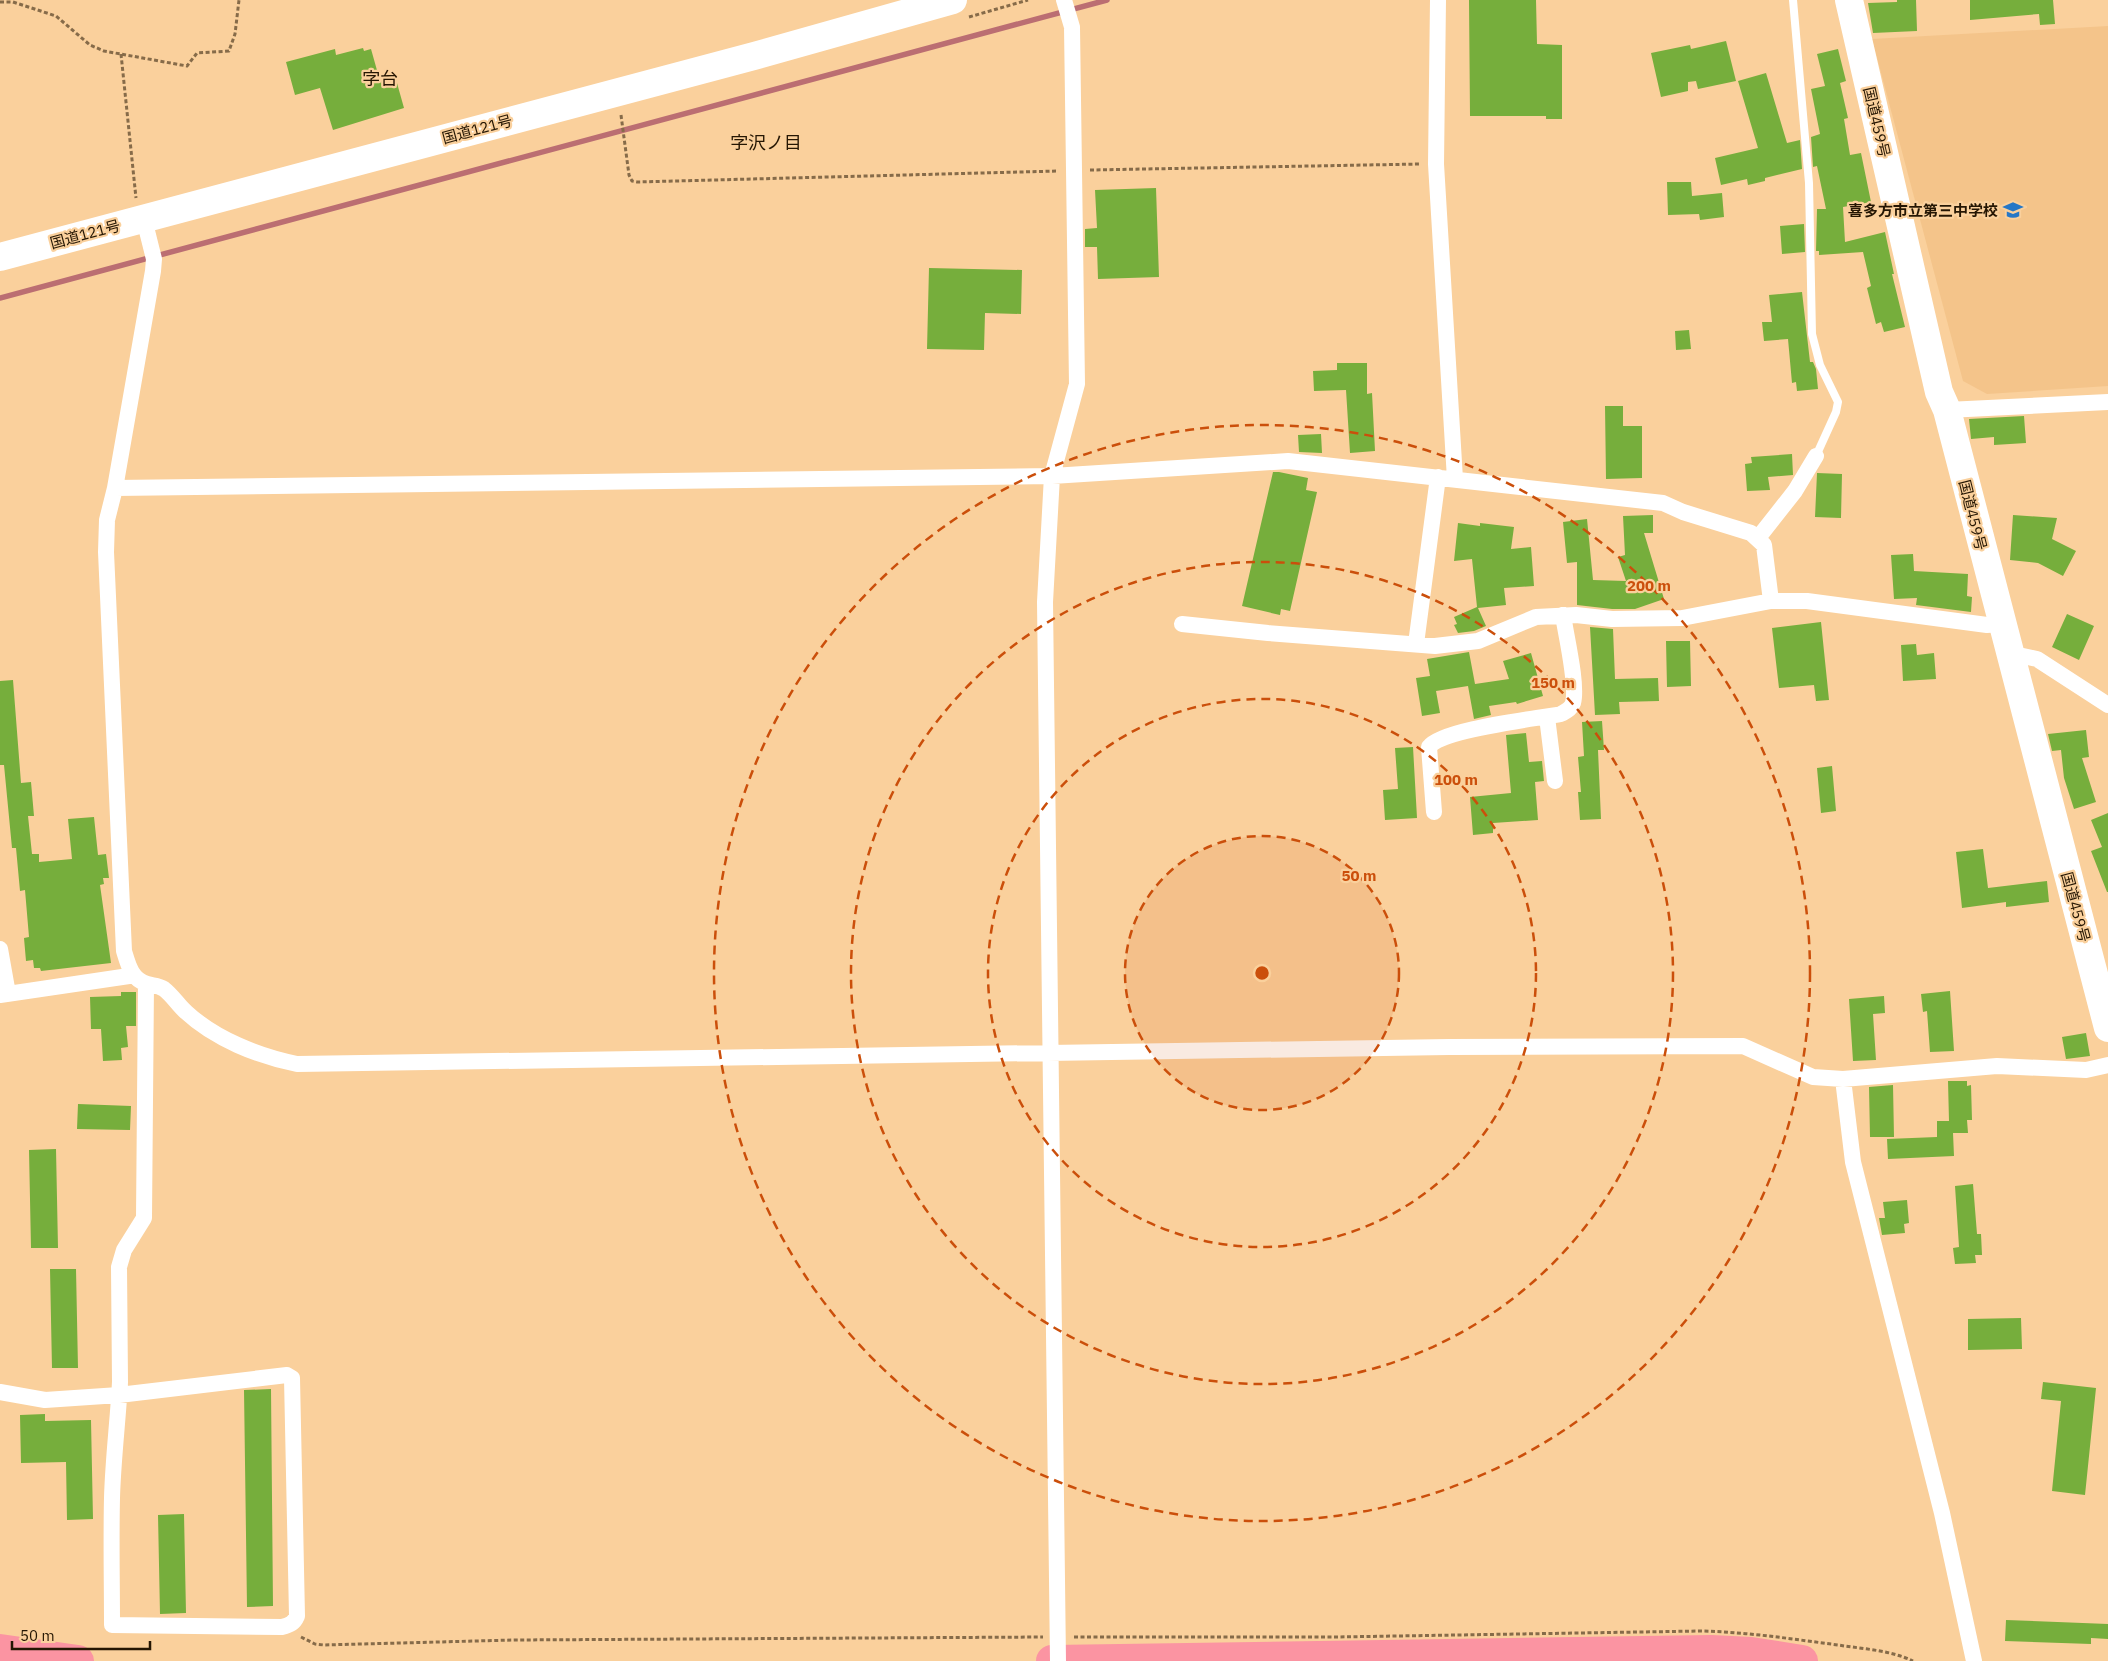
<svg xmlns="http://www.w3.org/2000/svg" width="2108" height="1661" font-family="'IBM Plex Sans','Noto Sans JP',sans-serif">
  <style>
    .built { fill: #f4c48a }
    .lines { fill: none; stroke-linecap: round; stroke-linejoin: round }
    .stream { stroke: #bb6e72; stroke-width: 5.5 }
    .river { stroke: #fb94a2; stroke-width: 32 }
    .building { fill: #76ae3c }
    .path { stroke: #866b49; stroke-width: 3; stroke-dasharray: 4 2.5; stroke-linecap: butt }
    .lane { stroke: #fff; stroke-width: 8 }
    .street { stroke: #fff; stroke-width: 16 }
    .highway { stroke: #fff; stroke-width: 28 }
    .ring { fill: none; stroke: #cb4f0b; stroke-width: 2.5; stroke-dasharray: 9 6 }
    .labels { text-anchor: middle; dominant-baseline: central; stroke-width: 4.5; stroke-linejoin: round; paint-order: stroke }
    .street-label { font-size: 15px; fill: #251603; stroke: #fad09c }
    .poi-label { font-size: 15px; font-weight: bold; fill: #251603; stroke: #fad09c; text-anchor: end }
    .quarter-label { font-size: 18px; fill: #251603; stroke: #fad09c }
    .centre { fill: #cb4f0b; stroke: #fad09c; stroke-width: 2.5 }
    .ring-label { font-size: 15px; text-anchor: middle; font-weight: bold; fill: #cb4f0b; stroke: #fad09c; stroke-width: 4.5; stroke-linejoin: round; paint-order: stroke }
  </style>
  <rect width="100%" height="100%" fill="#fad09c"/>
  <path class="built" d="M2108,26V386L1987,394L1963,381L1872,39Z"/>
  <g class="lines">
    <path class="stream" d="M0,298L1107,0"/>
    <path class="river" d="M0,1650L78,1661
      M1052,1661L1711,1651L1751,1653L1802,1661"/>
  </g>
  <path class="building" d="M1469,0H1536L1537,44L1562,45V119H1546V116H1470Z
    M1897,0H1916L1917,31L1873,33L1868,3L1897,2Z
    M1970,0H2053L2055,24L2040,25L2039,14L1970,20Z
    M1726,41L1736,81L1698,89L1696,81L1688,82V91L1661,97L1651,53L1690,45L1691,49Z
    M363,48L364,51L371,49L380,81L395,76L404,108L333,130L320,88L295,95L286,62L335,49L336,55Z
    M1838,49L1846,81L1840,83L1848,118L1844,119L1850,155L1861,153L1871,202L1843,207L1845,242L1885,232L1894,274H1892L1905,327L1884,332L1881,322L1876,324L1867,288L1871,286L1863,252L1819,255V251H1816L1817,209H1826L1817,166L1813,167L1811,137L1820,134L1811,89L1825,86L1817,54Z
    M1766,73L1787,143L1800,140L1802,169L1765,178V181L1748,185L1747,179L1721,185L1715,158L1758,148L1738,81Z
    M1667,182H1691L1692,196L1722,193L1724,217L1700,220L1699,214L1668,215Z
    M1156,188L1159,277L1098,279L1097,247H1085V229L1097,228L1095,190Z
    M1804,224L1805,252L1782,254L1780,226Z
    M929,268L1022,270L1021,314L985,313L984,350L927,349Z
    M1802,292L1810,362H1813L1816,369L1818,389L1797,391L1796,382L1792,383L1788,339L1764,341L1762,322H1772L1769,295Z
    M1689,330L1691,349L1676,350L1675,331Z
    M1337,363H1367V394L1372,393L1375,451L1350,453L1346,390L1314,391L1313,371L1337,370Z
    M1605,406H1623V426H1642V478L1606,479Z
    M2024,416L2026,443L1994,445V437L1971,439L1969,419Z
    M1321,434L1322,453L1299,452L1298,435Z
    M1792,454L1793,475L1768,477L1770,490L1747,491L1745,464L1752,463L1751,457Z
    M1273,472H1279L1308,478L1306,490L1317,492L1290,611L1281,609L1280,615L1242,606Z
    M1817,473L1842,474L1841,518L1815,517Z
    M1653,515V533H1644L1664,599L1635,609H1612L1577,605V562L1567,563L1563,522L1587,519L1593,580L1626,581L1618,557L1625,555L1623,516Z
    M2013,515L2057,518L2052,539L2076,551L2063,576L2038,563L2010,560Z
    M1458,523L1480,526V523L1514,527L1511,549L1531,547L1534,586L1504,588L1506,605L1478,608L1486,626L1474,631L1458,633L1454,625L1457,624L1454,617L1477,607L1472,559L1454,561Z
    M1913,554L1914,571L1968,574L1967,596L1972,597L1971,612L1916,605L1917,598L1894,599L1891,555Z
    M2067,614L2094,626L2079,660L2052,647Z
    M1821,622L1829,700L1816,701L1814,685L1779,688L1772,628Z
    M1590,627L1613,629L1615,679L1658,678L1659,701L1619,702L1620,714L1595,715Z
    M1666,641H1690L1691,686L1667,687Z
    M1916,644L1917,655L1934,653L1936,679L1903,681L1901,645Z
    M1469,652L1475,684L1509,679L1503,661L1531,653L1543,696L1517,704L1516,702L1489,706L1491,715L1474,719L1468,686L1436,691L1440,713L1422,716L1416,678L1430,676L1427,659Z
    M13,680L21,783L31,782L34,816H28L32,854H39V862L72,859L68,819L94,817L98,855L106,854L109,878H103L104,884L100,885L111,963L41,971L40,968H34L33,960L26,961L24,938L29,937L25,890L20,891L16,848H12L4,765H0V681Z
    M1602,721L1604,750H1598L1601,819L1580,820L1578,792H1581L1578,757L1584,756L1582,722Z
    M2086,730L2089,757L2082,758L2096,802L2074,809L2064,778L2061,750L2052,751L2048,734Z
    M1526,733L1529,762L1542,761L1544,781L1535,782L1538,820L1493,823V833L1473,835L1470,797L1511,793L1506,735Z
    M1413,747L1417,818L1385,820L1383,790L1398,789L1395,748Z
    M1832,766L1836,811L1821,813L1817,768Z
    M2108,813V892H2107L2091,851L2102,847L2091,820Z
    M1983,849L1988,888L2047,881L2049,902L2006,907V902L1962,908L1956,852Z
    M1950,991L1954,1051L1930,1052L1927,1011L1923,1012L1921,994Z
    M121,992H136V1026H126L128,1047L121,1048L122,1060L103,1061L101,1029H91L90,997L121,996Z
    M1884,996L1885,1013L1873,1014L1876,1060L1853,1061L1849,999Z
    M2086,1033L2090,1056L2066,1059L2062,1037Z
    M1948,1081H1967V1086L1971,1085L1972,1120H1967L1968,1133H1953L1954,1156L1888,1159L1887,1139L1937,1137V1121H1949Z
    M1893,1085L1894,1137H1870L1869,1087Z
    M78,1104L131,1106L130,1130L77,1129Z
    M56,1149L58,1248H31L29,1150Z
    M1973,1184L1977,1234H1981L1982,1255H1975L1976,1263L1955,1264L1953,1248L1959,1247L1955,1186Z
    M1907,1200L1909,1223L1904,1224L1905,1233L1882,1235L1879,1218H1885L1883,1202Z
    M50,1269H76L78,1368H52Z
    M2021,1318L2022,1349L1968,1350V1319Z
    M2043,1382L2096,1388L2085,1495L2052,1491L2061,1401L2041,1399Z
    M271,1389L273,1606L247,1607L244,1390Z
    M45,1414V1421L91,1420L93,1519L67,1520L66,1462L21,1463L20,1415Z
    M184,1514L186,1613L160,1614L158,1515Z
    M2006,1620L2108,1624V1639L2091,1638V1644L2005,1641Z"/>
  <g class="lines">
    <path class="path" d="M0,2H13L56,16L90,45L104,51L187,66L197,53L229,51L235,34L239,0
      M969,17L1028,0
      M121,54L136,198
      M621,115L629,175L632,181L637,182L1058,171
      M1090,170L1421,164
      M301,1637L315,1644L324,1645L514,1640L1043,1637
      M1074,1637H1336L1701,1631C1747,1632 1792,1639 1838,1645C1863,1649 1890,1650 1913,1661"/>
    <path class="lane" d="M1793,0L1809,183L1812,334L1820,365L1838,402L1836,412L1816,456"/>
    <path class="street" d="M1438,0L1436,164L1455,479
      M144,219L154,259L153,271L115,488L107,520L106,552L124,951C128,964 131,979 147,984C153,986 158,985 164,989C173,996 178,1005 186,1012C215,1039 258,1056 297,1064L1449,1047L1743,1046L1813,1077L1843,1079L1997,1066L2086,1070L2108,1065
      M1947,410L2108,402
      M115,488L1052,476L1288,461L1663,503L1683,512L1751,533L1764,545L1771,601
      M1758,538L1795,491L1816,456
      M1182,624L1268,633L1435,646L1478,641L1536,617L1576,615L1612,619L1682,618L1771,601H1807L1987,625L2001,624
      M1416,644L1438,477
      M2009,653L2037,659L2108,705
      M1547,717L1555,781
      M1434,812L1429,747C1442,729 1536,719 1561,714C1566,711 1571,709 1573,703C1578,685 1566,636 1563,615
      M0,949L8,994
      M0,995L129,976L130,972
      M1843,1079L1853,1162L1942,1513L1974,1661
      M0,1392L45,1400L119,1395L287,1375L292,1378L297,1616C294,1623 290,1625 282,1627L112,1625C112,1583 111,1540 112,1498C113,1459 118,1421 120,1382L119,1267L124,1250L144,1218L146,984
      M1058,1661L1045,602L1052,476L1077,384L1072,27L1064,0"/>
    <path class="highway" d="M1849,0L1939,392L1947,410L2108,1028
      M0,257L754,56L953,0"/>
  </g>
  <circle cx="1262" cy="973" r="137" fill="#cb4f0b" fill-opacity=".12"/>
  <g class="ring">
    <circle cx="1262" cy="973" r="137"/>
    <circle cx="1262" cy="973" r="274"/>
    <circle cx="1262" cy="973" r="411"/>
    <circle cx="1262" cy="973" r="548"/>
  </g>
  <defs>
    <symbol id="school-bare" viewBox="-9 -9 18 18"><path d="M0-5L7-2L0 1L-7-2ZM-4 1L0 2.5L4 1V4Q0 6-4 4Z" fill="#2677c6" stroke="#fad09c" stroke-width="2.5" paint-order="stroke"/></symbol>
  </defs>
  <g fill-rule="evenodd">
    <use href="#school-bare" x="1999" y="196" width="28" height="28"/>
  </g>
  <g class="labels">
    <g class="street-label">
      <text transform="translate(1877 122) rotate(77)">国道459号</text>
      <text transform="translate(477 129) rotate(-15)">国道121号</text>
      <text transform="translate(85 234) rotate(-15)">国道121号</text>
      <text transform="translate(1973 515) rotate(76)">国道459号</text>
      <text transform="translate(2076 907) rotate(75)">国道459号</text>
    </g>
    <g class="poi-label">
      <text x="1998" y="210">喜多方市立第三中学校</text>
    </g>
    <g class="quarter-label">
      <text x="380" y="78">字台</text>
      <text x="766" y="142">字沢ノ目</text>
    </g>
  </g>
  <circle cx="1262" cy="973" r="8" class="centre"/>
  <g class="ring-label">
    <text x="1649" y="591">200 m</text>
    <text x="1553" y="688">150 m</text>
    <text x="1456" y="785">100 m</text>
    <text x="1359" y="881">50 m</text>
  </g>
  <path d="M12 1641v8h138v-8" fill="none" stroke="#251603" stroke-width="2.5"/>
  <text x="20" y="1641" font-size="15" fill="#251603" stroke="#fad09c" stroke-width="4" paint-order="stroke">50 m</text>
</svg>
